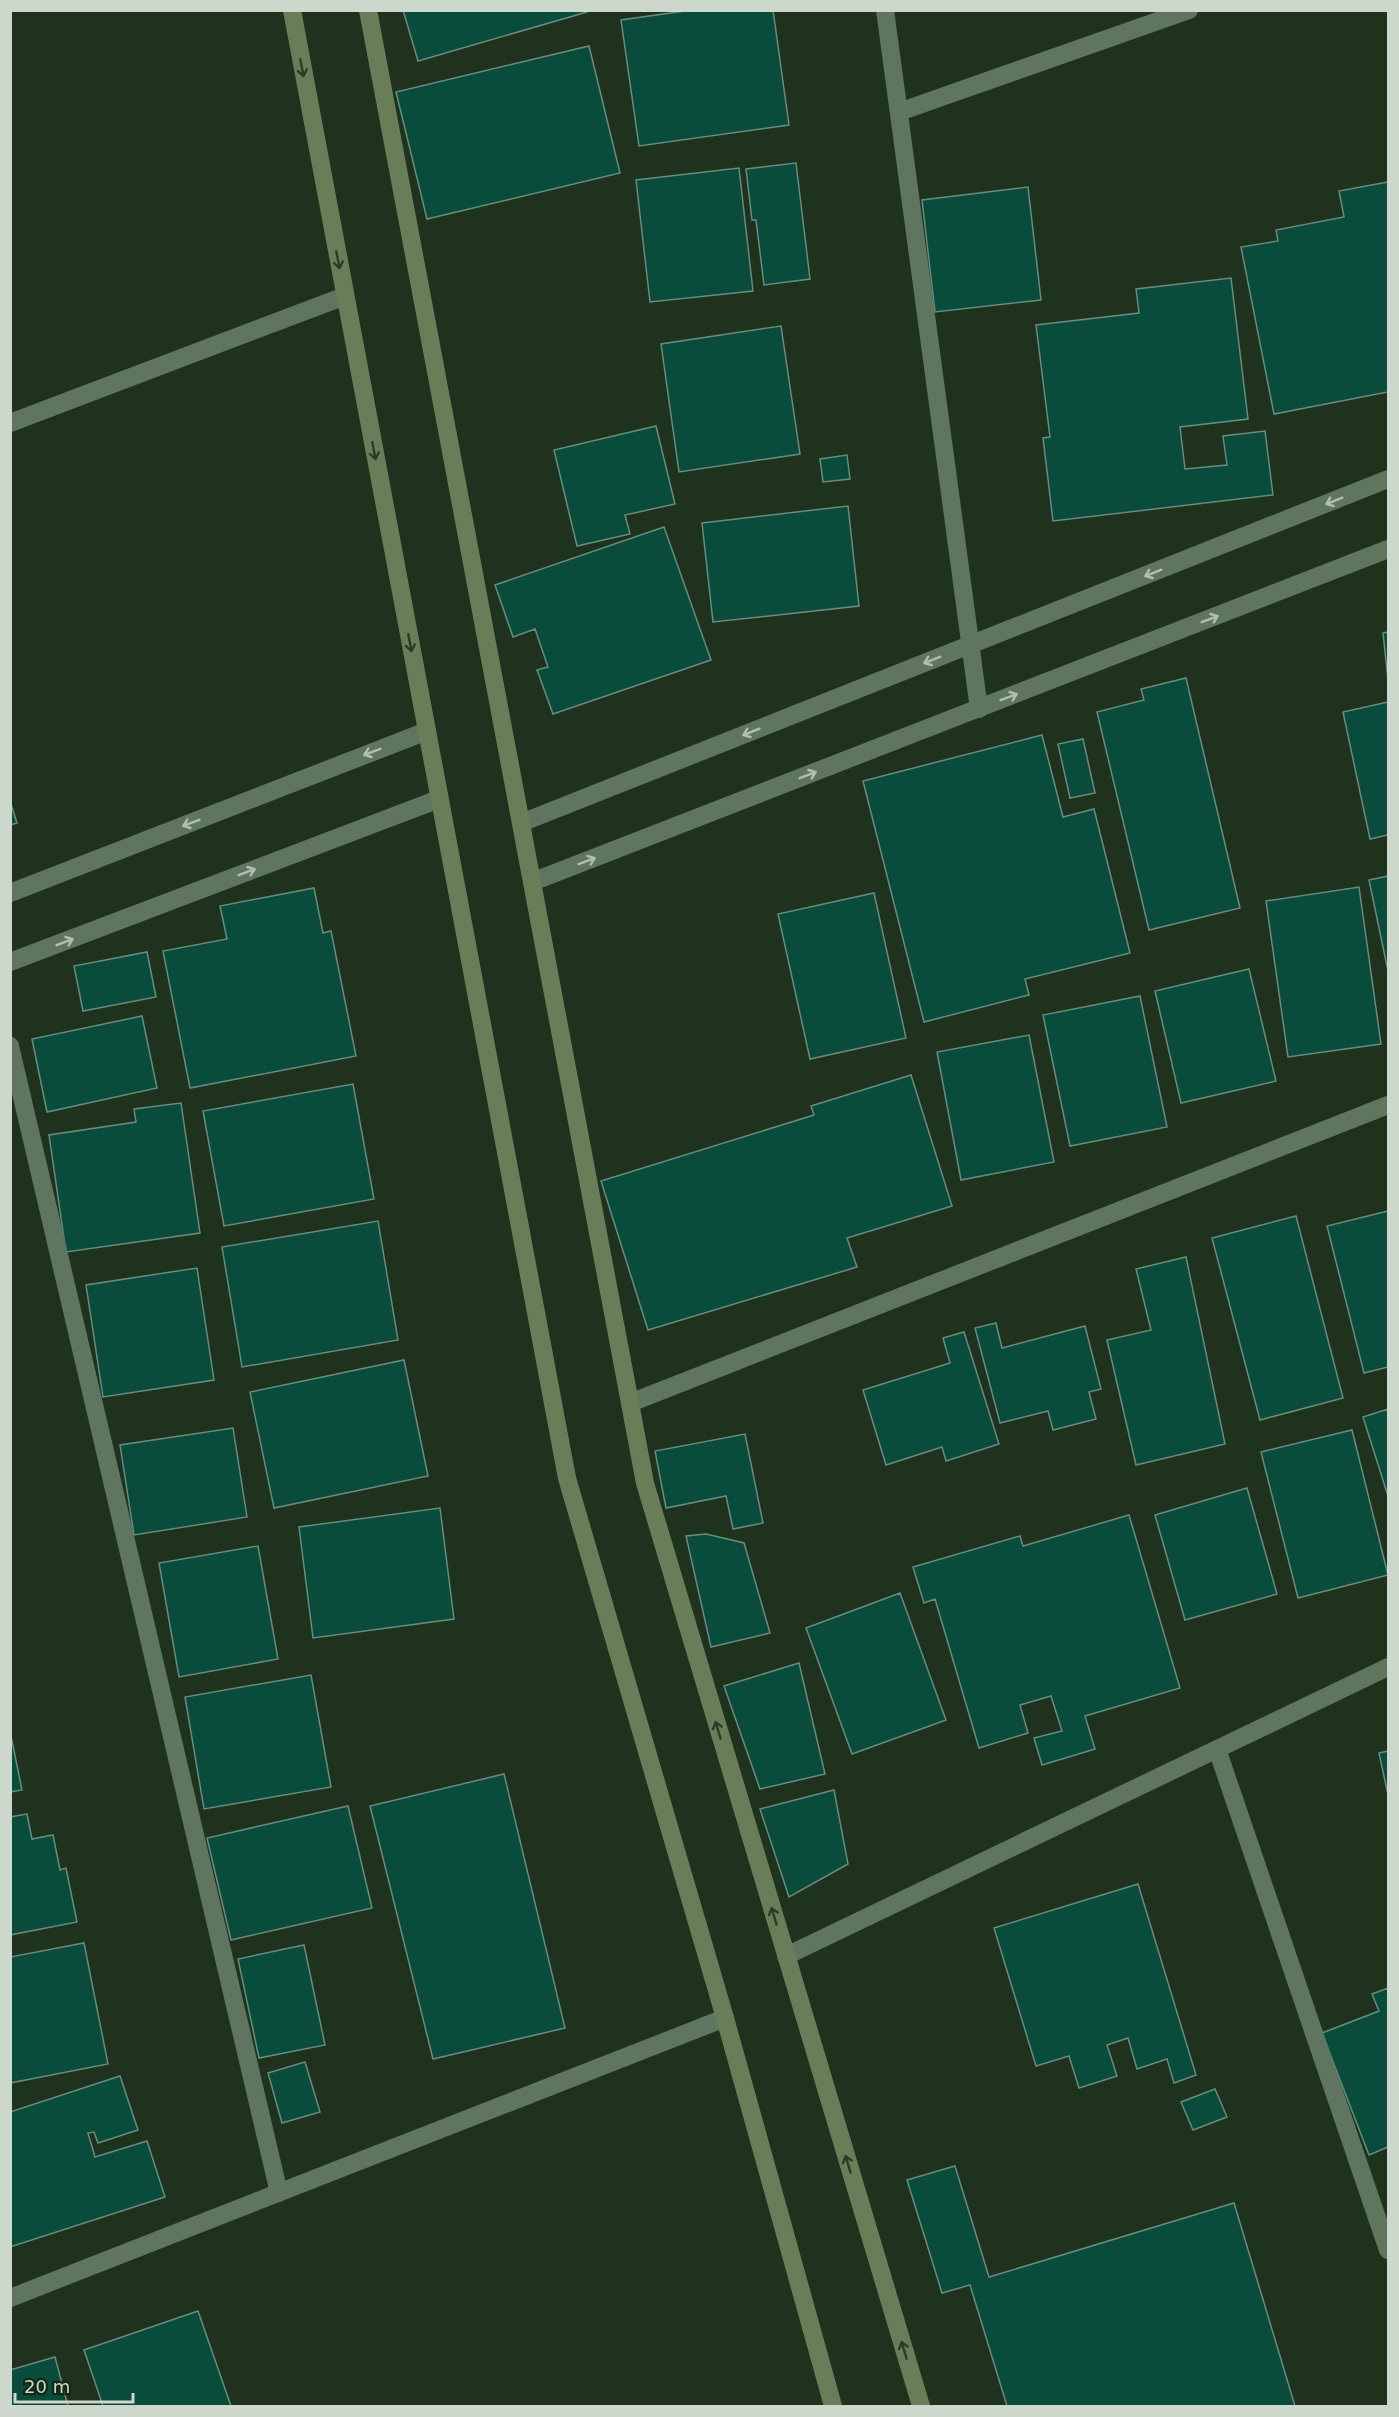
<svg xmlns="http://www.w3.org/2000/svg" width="1399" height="2417" font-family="'DejaVu Sans',sans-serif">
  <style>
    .building { fill: #0a4c3b; stroke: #698b7f; stroke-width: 1.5 }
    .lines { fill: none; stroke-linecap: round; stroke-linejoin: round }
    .street { stroke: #5f755f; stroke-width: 18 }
    .secondary { stroke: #697d58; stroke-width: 18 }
    .oneway { stroke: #2a3d26 }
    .oneway2 { stroke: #b1bfb1 }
  </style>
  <rect width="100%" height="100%" fill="#1e321e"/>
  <path class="building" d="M403,10H586L587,12L418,61Z
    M692,10H773L789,125L639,146L621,20Z
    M589,46L620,173L427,219L396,92Z
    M796,163L810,279L764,285L756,220H752L746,169Z
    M739,168L753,291L650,302L636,180Z
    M1388,182V392L1274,414L1241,247L1278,241L1276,230L1344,217L1339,191Z
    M1028,187L1041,300L935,312L922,200Z
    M1231,278L1248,419L1180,427L1185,469L1227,465L1223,436L1265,431L1273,495L1053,521L1043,438L1050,437L1036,325L1139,313L1136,289Z
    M781,326L800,454L679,472L661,344Z
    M656,426L675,504L625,515L630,534L577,546L554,450Z
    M847,455L850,479L823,482L820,459Z
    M848,506L859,606L713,622L702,523Z
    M664,527L711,660L553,714L537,670L548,667L535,629L513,637L495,585Z
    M1388,632V680L1383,633Z
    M1186,678L1240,908L1149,930L1097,712L1144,700L1141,689Z
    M1388,702V835L1370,839L1343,712Z
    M1042,735L1063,817L1094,809L1130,953L1025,979L1029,995L924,1022L863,781Z
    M1083,739L1095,793L1070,798L1058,744Z
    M10,801L17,823L10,825Z
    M1388,876V971L1369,880Z
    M1359,887L1381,1044L1288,1057L1266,901Z
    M314,888L323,933L331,931L356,1056L190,1088L163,951L227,939L220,906Z
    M874,893L906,1038L810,1059L778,914Z
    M147,952L156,997L83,1011L74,966Z
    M1249,969L1276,1081L1181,1103L1155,991Z
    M1140,996L1167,1127L1070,1146L1043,1015Z
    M142,1016L157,1088L47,1112L32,1039Z
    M1029,1035L1054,1162L961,1180L937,1052Z
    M911,1075L952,1206L847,1238L857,1267L648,1330L601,1181L814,1115L811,1106Z
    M353,1084L374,1199L224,1226L203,1111Z
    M181,1103L200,1233L66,1252L49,1135L136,1122L134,1109Z
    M1388,1211V1367L1364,1373L1327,1226Z
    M1296,1216L1343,1398L1260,1420L1212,1238Z
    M378,1221L398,1340L242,1367L222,1247Z
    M1186,1257L1225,1444L1136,1465L1107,1340L1151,1330L1136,1269Z
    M197,1268L214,1380L103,1397L86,1285Z
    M996,1323L1002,1348L1085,1326L1101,1389L1089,1392L1096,1419L1053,1430L1048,1411L1000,1423L975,1328Z
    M964,1332L999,1444L946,1461L942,1447L886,1465L863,1390L950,1363L943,1338Z
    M404,1360L428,1476L274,1508L250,1392Z
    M1388,1409V1496L1363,1417Z
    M233,1428L247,1517L134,1535L120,1445Z
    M1352,1430L1388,1575L1298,1598L1261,1452Z
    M745,1434L763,1523L733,1529L726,1496L666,1508L655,1451Z
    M1247,1488L1277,1594L1185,1620L1155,1515Z
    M440,1508L454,1619L313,1638L299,1527Z
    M1129,1515L1180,1688L1085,1716L1095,1749L1042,1765L1034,1738L1062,1731L1051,1696L1020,1705L1028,1733L979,1748L935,1599L924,1603L913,1567L1020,1536L1023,1546Z
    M706,1534L744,1543L770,1633L711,1647L686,1536Z
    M258,1546L278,1659L179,1677L159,1563Z
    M900,1593L946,1720L852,1754L806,1628Z
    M799,1663L825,1774L760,1789L724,1686Z
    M311,1675L331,1787L204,1809L185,1697Z
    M10,1731L22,1790L10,1792Z
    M1388,1751V1795L1379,1753Z
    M504,1774L565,2028L433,2059L370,1806Z
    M834,1790L848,1864L789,1897L760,1809Z
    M348,1806L372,1908L231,1940L207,1838Z
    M27,1814L32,1839L53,1835L60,1870L66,1868L77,1922L10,1935V1817Z
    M1138,1884L1196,2075L1174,2083L1167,2059L1137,2069L1128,2038L1107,2045L1117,2076L1079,2088L1069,2056L1036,2066L994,1928Z
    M84,1943L108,2064L10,2083V1957Z
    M304,1945L325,2045L259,2058L238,1959Z
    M1388,1988V2147L1369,2155L1322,2033L1379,2011L1372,1994Z
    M305,2062L320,2112L282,2123L268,2073Z
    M120,2076L138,2130L98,2143L94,2132L88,2133L95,2157L147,2141L165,2197L10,2247V2112Z
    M1215,2089L1227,2117L1193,2130L1181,2102Z
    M955,2166L989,2277L1234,2203L1295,2406H1007L970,2285L942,2293L907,2180Z
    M198,2311L231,2406H103L84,2350Z
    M55,2357L68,2406H10V2370Z"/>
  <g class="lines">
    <path class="street" d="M885,10L979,709
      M899,112L1189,10
      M10,423L345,296
      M521,823L1388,479
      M532,882L1388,549
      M10,893L427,731
      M10,962L439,799
      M10,1046L279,2193
      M630,1403L1388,1105
      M1217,1749L1388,2250
      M786,1956L1388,1667
      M10,2298L725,2018"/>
    <path class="secondary" d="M292,10L567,1478L725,2018L833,2406
      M368,10L645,1483L921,2406"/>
  </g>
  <defs><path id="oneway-shaft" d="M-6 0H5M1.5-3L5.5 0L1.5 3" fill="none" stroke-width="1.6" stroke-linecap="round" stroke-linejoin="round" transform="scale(1.5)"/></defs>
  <g class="oneway">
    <use href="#oneway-shaft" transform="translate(302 68) rotate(79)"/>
    <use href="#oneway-shaft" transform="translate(338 260) rotate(79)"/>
    <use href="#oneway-shaft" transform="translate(374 451) rotate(79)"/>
    <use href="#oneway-shaft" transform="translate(410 643) rotate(79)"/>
    <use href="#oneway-shaft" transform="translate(718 1730) rotate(-107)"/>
    <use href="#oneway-shaft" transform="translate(774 1916) rotate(-107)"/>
    <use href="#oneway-shaft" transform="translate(848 2164) rotate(-107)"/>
    <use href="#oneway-shaft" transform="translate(904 2350) rotate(-107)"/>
  </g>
  <g class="oneway2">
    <use href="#oneway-shaft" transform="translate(1334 501) rotate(158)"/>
    <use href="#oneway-shaft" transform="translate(1153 573) rotate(158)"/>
    <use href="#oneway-shaft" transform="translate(1210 619) rotate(-21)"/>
    <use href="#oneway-shaft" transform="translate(932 660) rotate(158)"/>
    <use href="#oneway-shaft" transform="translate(1009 697) rotate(-21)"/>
    <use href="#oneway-shaft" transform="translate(751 732) rotate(158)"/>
    <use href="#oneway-shaft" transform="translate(372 752) rotate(159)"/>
    <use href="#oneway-shaft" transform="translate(808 775) rotate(-21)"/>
    <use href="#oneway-shaft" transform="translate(191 823) rotate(159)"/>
    <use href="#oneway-shaft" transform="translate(587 861) rotate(-21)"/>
    <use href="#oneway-shaft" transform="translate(247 872) rotate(-21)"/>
    <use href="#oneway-shaft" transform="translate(65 942) rotate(-21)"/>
  </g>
  <rect width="1399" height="2417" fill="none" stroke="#ccd8cc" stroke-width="24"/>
  <path d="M15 2393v9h118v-9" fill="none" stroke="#ccd8cc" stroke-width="3"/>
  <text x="24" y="2393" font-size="18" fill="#ccd8cc" stroke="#152815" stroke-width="4.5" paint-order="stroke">20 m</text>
</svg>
